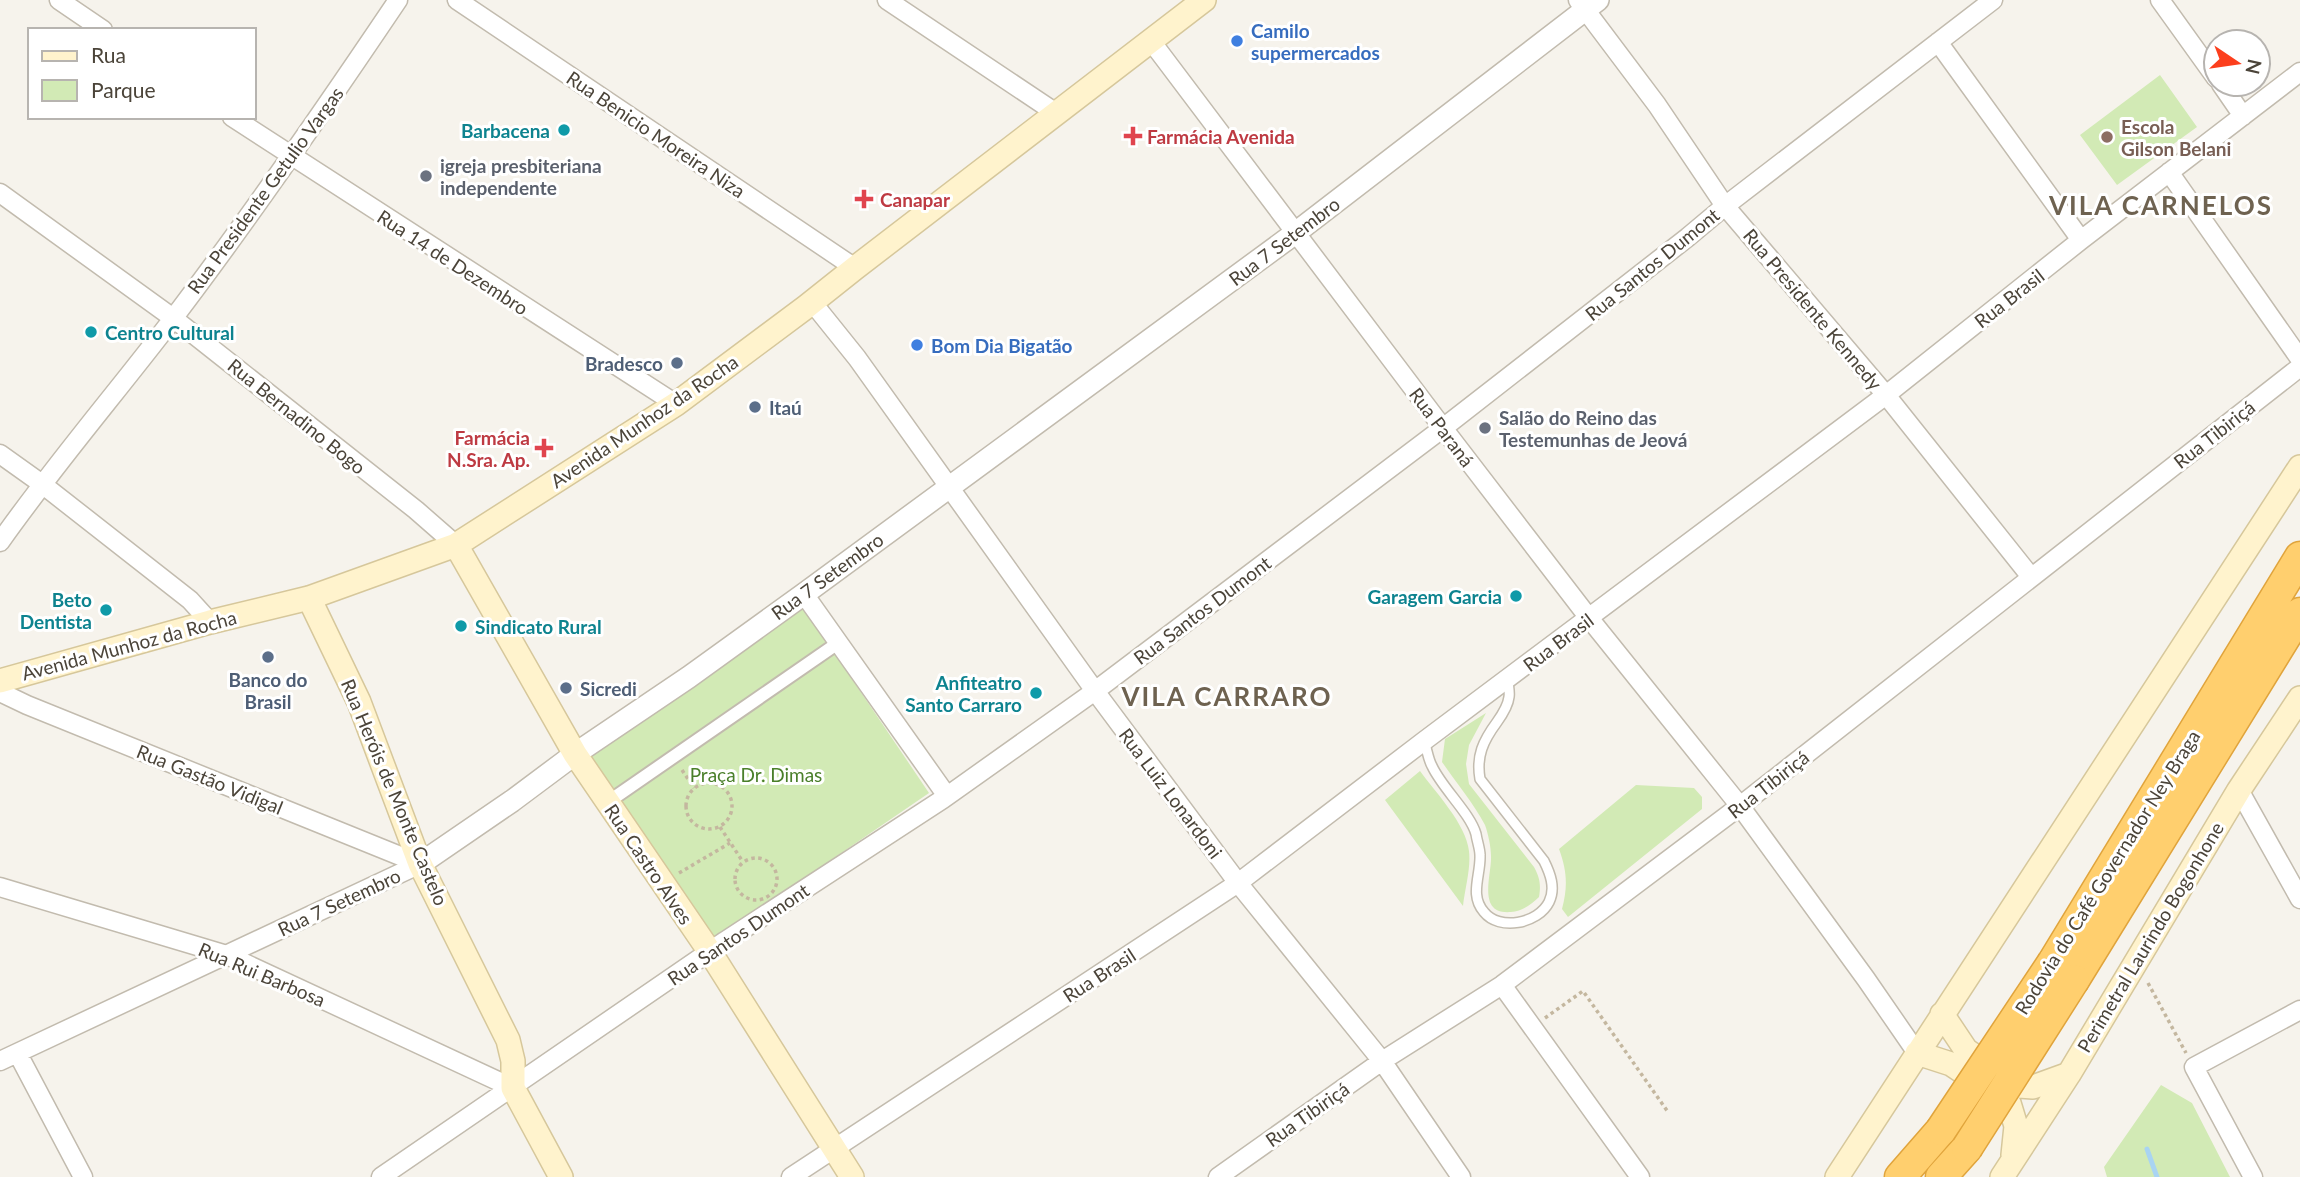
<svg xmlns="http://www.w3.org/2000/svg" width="2300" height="1177" font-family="Lato,sans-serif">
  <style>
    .green { fill: #d2eab5 }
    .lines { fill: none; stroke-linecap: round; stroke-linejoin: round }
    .stream { stroke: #a9d4f2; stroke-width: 5 }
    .service-casing { stroke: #c2bbae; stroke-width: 12 }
    .pedestrian-casing { stroke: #c2bbae; stroke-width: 16 }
    .minor-casing { stroke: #c2bbae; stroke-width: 21 }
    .tertiary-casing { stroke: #c2bbae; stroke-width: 24 }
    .secondary-casing { stroke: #d6c79b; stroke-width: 26 }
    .motorway-casing { stroke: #e0a43c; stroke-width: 33 }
    .path { stroke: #c4b79f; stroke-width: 3.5; stroke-dasharray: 3.5 3.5; stroke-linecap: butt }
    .service { stroke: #fff; stroke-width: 9 }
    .pedestrian { stroke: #fff; stroke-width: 12 }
    .minor { stroke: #fff; stroke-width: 18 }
    .tertiary { stroke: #fff; stroke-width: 21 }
    .secondary { stroke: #fff3cd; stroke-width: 23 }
    .motorway { stroke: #ffcf6e; stroke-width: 30 }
    .motorway-bridge-casing { stroke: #e0a43c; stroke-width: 33; stroke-linecap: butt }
    .motorway-bridge { stroke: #ffcf6e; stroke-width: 30 }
    .shop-dot { fill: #3f7fe0; stroke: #fff; stroke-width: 2.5 }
    .culture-dot { fill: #0f9aa8; stroke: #fff; stroke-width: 2.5 }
    .health-dot { fill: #e0444e; stroke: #fff; stroke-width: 2.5 }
    .education-dot { fill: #8d6e63; stroke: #fff; stroke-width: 2.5 }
    .worship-dot { fill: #6b7280; stroke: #fff; stroke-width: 2.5 }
    .service-dot { fill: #5c6f8a; stroke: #fff; stroke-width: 2.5 }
    .labels { text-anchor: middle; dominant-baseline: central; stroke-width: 6; stroke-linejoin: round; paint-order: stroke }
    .shop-label { font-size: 19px; font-weight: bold; fill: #366cbe; stroke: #fff; text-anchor: start }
    .education-label { font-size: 19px; font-weight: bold; fill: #785e54; stroke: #fff; text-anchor: start }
    .culture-label { font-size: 19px; font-weight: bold; fill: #0d838f; stroke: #fff; text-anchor: end }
    .street-label { font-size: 19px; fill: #4b4439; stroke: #fff }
    .health-label { font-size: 19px; font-weight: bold; fill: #be3a42; stroke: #fff; text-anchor: start }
    .worship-label { font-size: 19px; font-weight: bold; fill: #5b616d; stroke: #fff; text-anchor: start }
    .service-label { font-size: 19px; font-weight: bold; fill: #4e5e75; stroke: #fff; text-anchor: start }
    .park-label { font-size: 19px; fill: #4a7f2a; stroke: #fff }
    .district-label { font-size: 26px; font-weight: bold; letter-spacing: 2px; fill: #6e6250; stroke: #fff }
  </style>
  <rect width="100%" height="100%" fill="#f6f3ec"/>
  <path class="green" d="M2160,75L2197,127L2117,185L2080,135Z
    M802,605L929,793L711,942L584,755Z
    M1486,713L1469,745L1466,764L1469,784L1534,867C1540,878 1541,885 1539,897C1531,905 1522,911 1511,912C1476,915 1492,875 1491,856C1491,847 1488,833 1485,825C1474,804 1455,781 1442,762L1445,739Z
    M1420,771C1436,793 1466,824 1469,851C1471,869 1465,888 1463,906L1385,800Z
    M1636,785L1694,788L1702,797V809L1568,917L1562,909C1568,886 1567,871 1559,849Z
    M2161,1085L2192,1103L2230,1177H2107L2104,1167Z"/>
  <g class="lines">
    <path class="stream" d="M2147,1149L2157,1177"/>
    <defs>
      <path id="service" d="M1424,741C1427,749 1428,759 1432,766C1442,788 1470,813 1476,834C1477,841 1480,849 1480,855C1481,875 1469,895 1484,912C1499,931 1538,924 1549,902C1556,888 1550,873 1544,861L1480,779C1476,756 1483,741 1497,722C1502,715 1508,706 1509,697C1510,692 1508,685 1508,680"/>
      <path id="pedestrian" d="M608,802L838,643"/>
      <path id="minor" d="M59,0L103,30
        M457,0L855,268
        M887,0L1056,113
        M1578,0L1657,105L1725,206L1886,395L2031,577
        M2160,0L2216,78
        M1151,41L1443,428L1589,618L1740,806L1866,979L1917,1053
        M1938,42L2081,240
        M2221,84L2243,116
        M232,117L676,404
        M2169,172L2300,359
        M0,193L173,318L416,510L456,545
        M812,302L857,358L1095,691L1238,883L1382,1061L1461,1177
        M0,454L42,484L190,600L210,622
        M0,542C55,464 117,392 175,316C253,213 326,107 398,0
        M804,594L947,796
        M0,692L27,705L420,864
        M2239,790L2300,899
        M0,887L227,955L513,1088
        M1502,985L1640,1177
        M18,1054L83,1177
        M0,1061L420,864
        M381,1177L725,941L943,799L1095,691L1443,428L1688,237L1725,206L1993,0
        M791,1177L1238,883L1424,741L1886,395L2081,240L2300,72
        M1218,1177L1382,1061L1502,985L1740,806L2300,367
        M2253,1177L2194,1067L2300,1010"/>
      <path id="tertiary" d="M420,864L512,801L575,754L689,677L804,594L1294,234L1598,0"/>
      <path id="secondary" d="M456,545L575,754L710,952L852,1177
        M309,598L359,702L420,864L508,1040L513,1061V1088L561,1177
        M0,681L210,622L309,598L456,545L676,404L806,307L855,268L1204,0
        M1942,1014L1966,1050L2019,1086L2033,1087L2069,1074
        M1917,1053L1951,1064L2009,1103L2016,1126L2013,1155
        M1837,1177L2300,467
        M2002,1177L2069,1074L2239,790L2300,698"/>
      <path id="motorway" d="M2053,962L2300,557
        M2074,980L2300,613
        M1900,1177L1941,1130
        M1941,1177L1967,1148"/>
    </defs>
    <use href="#service" class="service-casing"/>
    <use href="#pedestrian" class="pedestrian-casing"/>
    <use href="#minor" class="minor-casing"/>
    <use href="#tertiary" class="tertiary-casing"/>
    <use href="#secondary" class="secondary-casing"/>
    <use href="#motorway" class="motorway-casing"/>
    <path class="path" d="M682,770L694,788
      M686 806a23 23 0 1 1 46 0a23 23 0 1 1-46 0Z
      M720,827L743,862
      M735 879a21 21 0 1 1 42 0a21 21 0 1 1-42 0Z
      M679,873L730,843
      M2148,983L2186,1053
      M1545,1018L1583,991L1668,1112"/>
    <use href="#service" class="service"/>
    <use href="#pedestrian" class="pedestrian"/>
    <use href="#minor" class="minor"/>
    <use href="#tertiary" class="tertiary"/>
    <use href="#secondary" class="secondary"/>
    <use href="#motorway" class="motorway"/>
    <defs>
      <path id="motorway-bridge" d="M1941,1130L2053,962
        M1967,1148L2074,980"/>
    </defs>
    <use href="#motorway-bridge" class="motorway-bridge-casing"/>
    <use href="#motorway-bridge" class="motorway-bridge"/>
  </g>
  <g class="shop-dot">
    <circle cx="1237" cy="41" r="7"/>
    <circle cx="917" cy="345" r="7"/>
  </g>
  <g class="culture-dot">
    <circle cx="564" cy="130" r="7"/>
    <circle cx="91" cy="332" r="7"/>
    <circle cx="1516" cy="596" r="7"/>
    <circle cx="106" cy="610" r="7"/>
    <circle cx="461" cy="626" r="7"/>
    <circle cx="1036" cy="693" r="7"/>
  </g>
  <g class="health-dot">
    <path d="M1129.5 125.5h7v7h7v7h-7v7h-7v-7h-7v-7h7z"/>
    <path d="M860.5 188.5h7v7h7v7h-7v7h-7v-7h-7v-7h7z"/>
    <path d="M540.5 437.5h7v7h7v7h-7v7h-7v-7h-7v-7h7z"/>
  </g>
  <circle class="education-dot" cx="2107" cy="137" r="7"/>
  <g class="worship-dot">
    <circle cx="426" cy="176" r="7"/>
    <circle cx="1485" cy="428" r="7"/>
  </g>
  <g class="service-dot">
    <circle cx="677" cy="363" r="7"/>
    <circle cx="755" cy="407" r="7"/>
    <circle cx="268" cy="657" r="7"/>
    <circle cx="566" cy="688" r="7"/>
  </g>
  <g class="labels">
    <g class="shop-label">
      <text x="1251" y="30">Camilo<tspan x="1251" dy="22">supermercados</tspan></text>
      <text x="931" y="345">Bom Dia Bigatão</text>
    </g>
    <g class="education-label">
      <text x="2121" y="126">Escola<tspan x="2121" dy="22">Gilson Belani</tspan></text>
    </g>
    <g class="culture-label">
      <text x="550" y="130">Barbacena</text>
      <text x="105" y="332" text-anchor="start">Centro Cultural</text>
      <text x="1502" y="596">Garagem Garcia</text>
      <text x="92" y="599">Beto<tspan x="92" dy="22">Dentista</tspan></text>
      <text x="475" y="626" text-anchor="start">Sindicato Rural</text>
      <text x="1022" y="682">Anfiteatro<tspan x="1022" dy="22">Santo Carraro</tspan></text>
    </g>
    <g class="street-label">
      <text transform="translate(656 134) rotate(34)">Rua Benicio Moreira Niza</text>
      <text transform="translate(265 190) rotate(-54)">Rua Presidente Getulio Vargas</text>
      <text transform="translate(1284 241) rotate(-37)">Rua 7 Setembro</text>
      <text transform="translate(453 262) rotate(33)">Rua 14 de Dezembro</text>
      <text transform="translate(1652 264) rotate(-39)">Rua Santos Dumont</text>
      <text transform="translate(2009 298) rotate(-38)">Rua Brasil</text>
      <text transform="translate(1813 309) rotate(50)">Rua Presidente Kennedy</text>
      <text transform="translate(297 416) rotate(39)">Rua Bernadino Bogo</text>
      <text transform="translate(644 421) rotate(-34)">Avenida Munhoz da Rocha</text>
      <text transform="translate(1442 427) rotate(53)">Rua Paraná</text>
      <text transform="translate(2214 434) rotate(-38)">Rua Tibiriçá</text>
      <text transform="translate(827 576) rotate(-36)">Rua 7 Setembro</text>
      <text transform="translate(1202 610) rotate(-37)">Rua Santos Dumont</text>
      <text transform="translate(1558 642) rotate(-37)">Rua Brasil</text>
      <text transform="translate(129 645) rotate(-15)">Avenida Munhoz da Rocha</text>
      <text transform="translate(210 779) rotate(22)">Rua Gastão Vidigal</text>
      <text transform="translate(1768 784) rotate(-38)">Rua Tibiriçá</text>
      <text transform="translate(395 792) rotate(67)">Rua Heróis de Monte Castelo</text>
      <text transform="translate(1171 793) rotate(53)">Rua Luiz Lonardoni</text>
      <text transform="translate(649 864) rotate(56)">Rua Castro Alves</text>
      <text transform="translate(2107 872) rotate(-58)">Rodovia do Café Governador Ney Braga</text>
      <text transform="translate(339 902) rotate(-25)">Rua 7 Setembro</text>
      <text transform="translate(738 934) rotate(-34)">Rua Santos Dumont</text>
      <text transform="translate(2150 937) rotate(-59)">Perimetral Laurindo Bogonhone</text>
      <text transform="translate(262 974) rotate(23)">Rua Rui Barbosa</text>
      <text transform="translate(1099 975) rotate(-33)">Rua Brasil</text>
      <text transform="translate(1307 1114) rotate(-35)">Rua Tibiriçá</text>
    </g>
    <g class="health-label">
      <text x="1147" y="136">Farmácia Avenida</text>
      <text x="880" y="199">Canapar</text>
      <text x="530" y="437" text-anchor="end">Farmácia<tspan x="530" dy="22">N.Sra. Ap.</tspan></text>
    </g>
    <g class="worship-label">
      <text x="440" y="165">igreja presbiteriana<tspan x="440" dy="22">independente</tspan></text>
      <text x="1499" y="417">Salão do Reino das<tspan x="1499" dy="22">Testemunhas de Jeová</tspan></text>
    </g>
    <g class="service-label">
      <text x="663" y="363" text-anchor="end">Bradesco</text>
      <text x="769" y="407">Itaú</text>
      <text x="268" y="679" text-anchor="middle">Banco do<tspan x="268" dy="22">Brasil</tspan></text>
      <text x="580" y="688">Sicredi</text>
    </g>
    <g class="park-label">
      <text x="756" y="774">Praça Dr. Dimas</text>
    </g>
    <g class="district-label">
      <text x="2161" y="205">VILA CARNELOS</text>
      <text x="1227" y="696">VILA CARRARO</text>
    </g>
  </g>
  <rect x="28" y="28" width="228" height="91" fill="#ffffff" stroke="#b7b4b0" stroke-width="2"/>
  <rect x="42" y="51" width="35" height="10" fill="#fff3cd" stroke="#b7b4b0" stroke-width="2"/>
  <text x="91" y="63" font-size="21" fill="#4b4439">Rua</text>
  <rect x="42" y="80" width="35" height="21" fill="#d2eab5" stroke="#b7b4b0" stroke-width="2"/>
  <text x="91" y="98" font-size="21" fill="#4b4439">Parque</text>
  <g transform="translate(2237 63) rotate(103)"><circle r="33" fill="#ffffff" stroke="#b7b4b0" stroke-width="2"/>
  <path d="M0-5L12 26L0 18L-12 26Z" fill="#fc3f1d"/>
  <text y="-10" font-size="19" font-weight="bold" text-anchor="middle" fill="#4b4439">N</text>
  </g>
</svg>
